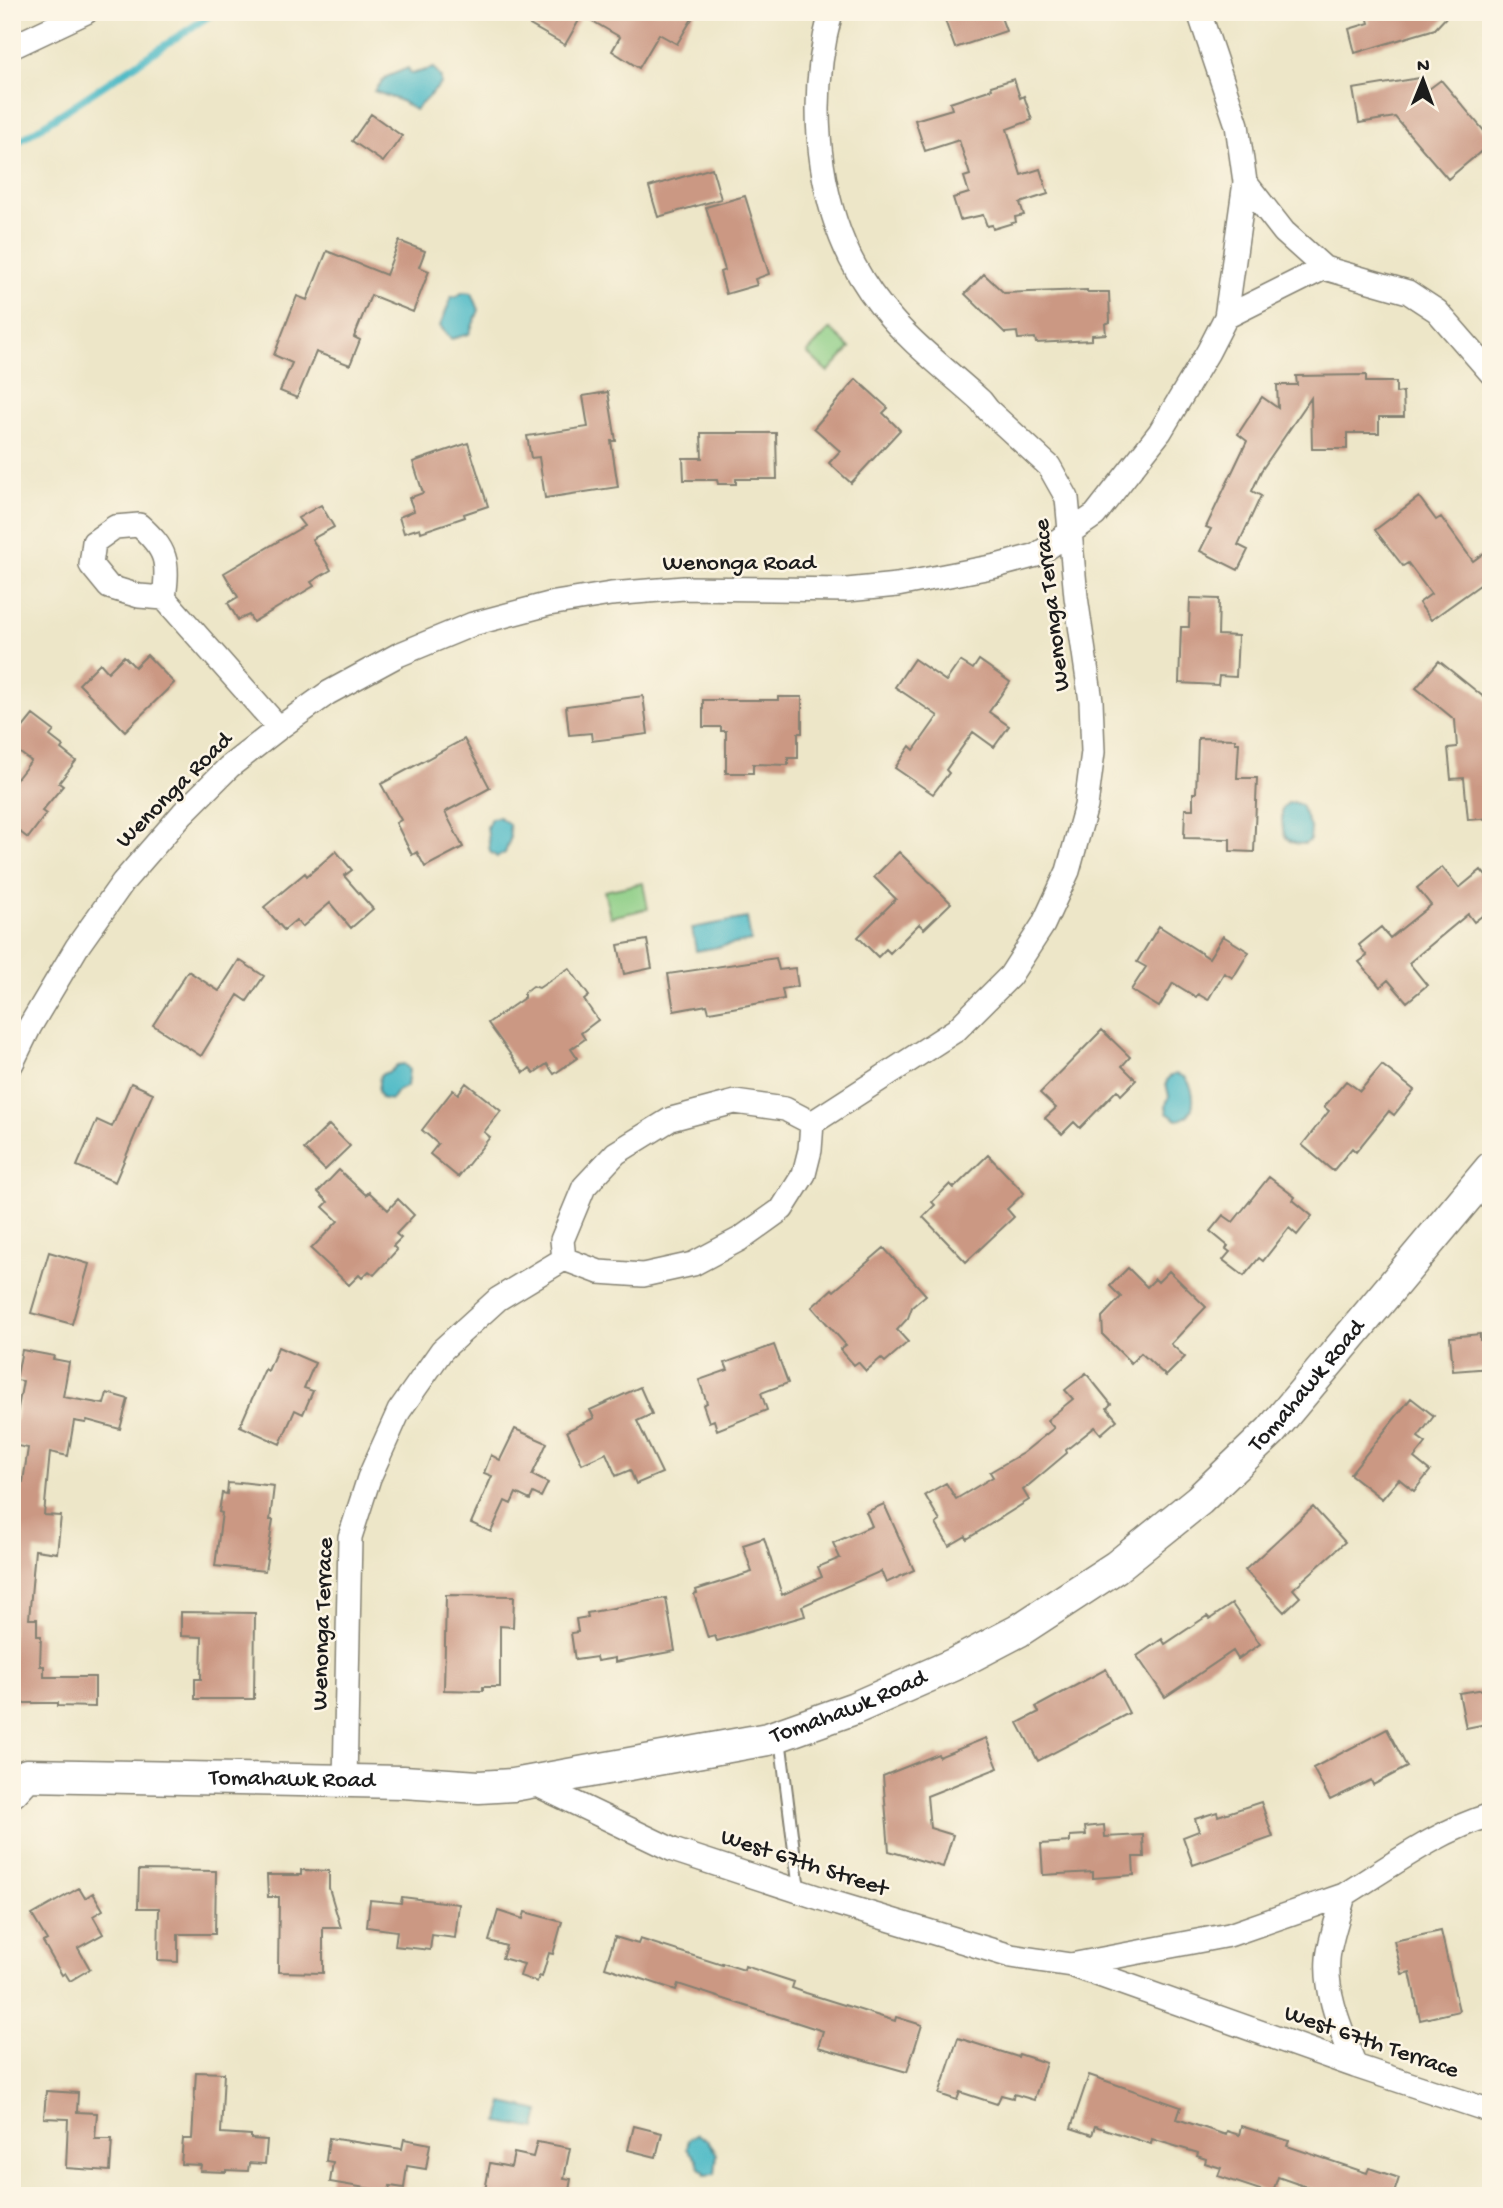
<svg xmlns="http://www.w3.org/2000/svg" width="1503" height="2208" font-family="'Gochi Hand',sans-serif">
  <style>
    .green { fill: #8ccd85; stroke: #547450; stroke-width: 2 }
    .water { fill: #4cb9c6; stroke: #346a71; stroke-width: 2 }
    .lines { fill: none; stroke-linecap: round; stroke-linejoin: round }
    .stream { stroke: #4cb9c6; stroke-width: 7 }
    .building { fill: #cb9883 }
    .lane-casing { stroke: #848172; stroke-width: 14 }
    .street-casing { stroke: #848172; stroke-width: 26 }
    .secondary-casing { stroke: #848172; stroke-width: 35 }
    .lane { stroke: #fff; stroke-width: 10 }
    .street { stroke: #fff; stroke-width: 23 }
    .secondary { stroke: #fff; stroke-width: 32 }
    .labels { text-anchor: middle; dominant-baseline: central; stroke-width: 5; stroke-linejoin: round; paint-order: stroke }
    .street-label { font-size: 24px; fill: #1c1c1c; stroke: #fcf5e5 }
  </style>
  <rect width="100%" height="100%" fill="#fcf5e5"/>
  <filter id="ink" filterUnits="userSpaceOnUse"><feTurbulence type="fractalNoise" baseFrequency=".0143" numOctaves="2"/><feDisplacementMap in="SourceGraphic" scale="14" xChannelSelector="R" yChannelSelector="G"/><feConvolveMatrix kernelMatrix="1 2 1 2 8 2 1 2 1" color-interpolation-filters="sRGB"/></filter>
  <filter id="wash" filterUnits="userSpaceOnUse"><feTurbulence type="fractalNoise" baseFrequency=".00686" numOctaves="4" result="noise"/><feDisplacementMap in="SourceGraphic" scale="28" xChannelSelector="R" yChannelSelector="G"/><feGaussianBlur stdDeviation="1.57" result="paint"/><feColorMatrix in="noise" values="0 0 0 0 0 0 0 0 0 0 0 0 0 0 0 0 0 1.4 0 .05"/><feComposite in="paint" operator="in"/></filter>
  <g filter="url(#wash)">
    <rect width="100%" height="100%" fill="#ede6c8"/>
    <path class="green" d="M830,329L850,348L828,372L807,353Z
      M643,883L648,909L610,917L604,891Z"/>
    <path class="water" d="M408,68L411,74L434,68L441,78V84L415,110L401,101L374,91L386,77Z
      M463,292L472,293L479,310L469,334L451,339L440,326L452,296L456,297Z
      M1293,802L1301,805L1311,830L1310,840L1305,844C1280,845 1282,828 1282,808L1288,803Z
      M499,817L509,824L510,839L505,853L497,857L490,852L487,827L491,818Z
      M747,918L751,941L696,951L692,928Z
      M404,1064L409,1069L407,1086L397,1091L391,1100L381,1098L378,1091L380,1075L391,1071L397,1065Z
      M1176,1074L1185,1077C1196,1090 1198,1117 1177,1120L1167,1113L1166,1105L1169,1096L1166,1083L1169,1077Z
      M503,2103L540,2111L536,2129L499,2122Z
      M697,2134L707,2140L717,2154L715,2174L705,2175L704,2171L699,2167L697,2159L687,2149L689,2139Z"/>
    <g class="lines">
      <path class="stream" d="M12,146L215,12"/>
    </g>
    <g id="blocks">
      <path class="building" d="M537,12H696L677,44L659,34L639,68L612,51L620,37L582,15L565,45L530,25Z
        M942,12H999L1006,31L955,48Z
        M1366,12H1451L1435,29L1355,53L1349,29L1369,23Z
        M1419,78L1429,89L1441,80L1491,139V143L1448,179L1395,117L1359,123L1353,89Z
        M1014,79L1020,98L1024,96L1032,120L1007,129L1021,175L1040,169L1048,194L1020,203L1024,215L1015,217L1016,222L993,229L992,225L987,226L983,215L960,220L953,198L969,193L964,177L970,175L959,140L925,151L915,120L952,109L950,103L992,89L991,86Z
        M371,114L402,136L383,162L352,141Z
        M712,168L721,199L658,217L649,187Z
        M745,196L769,274L755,279L757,285L726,294L720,272L725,270L706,207Z
        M399,241L425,251L419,267L429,271L413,312L371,295L354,337L360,340L350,365L316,352L297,398L280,391L292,363L274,355L297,296L307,300L327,251L386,275Z
        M984,274L1004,293L1087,290V292H1109L1110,322L1105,324L1106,334L1092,335V340L1036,343L1035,338L1018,339L1017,332L1005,333L965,294Z
        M1366,375V382H1396V393L1403,392L1404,417H1379V433H1347V449H1312L1311,398L1261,471L1252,491L1261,496L1238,545L1248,550L1238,570L1200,551L1211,529L1206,527L1247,441L1238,434L1262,397L1278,408L1277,385H1297L1296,376Z
        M856,379L888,408L883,413L900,430L851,483L829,463L840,451L814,428Z
        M608,392L616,441H611L618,487L545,498L539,457L531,458L527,436L588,427L583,396Z
        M701,433H776L777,479H736V484H718L717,480H684L683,458H702Z
        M468,443L488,506L464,514L465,517L421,532L420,528L404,533L399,517L414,511L409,498L423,493L413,462Z
        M1419,497L1436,520L1441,517L1473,561L1491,548V577L1431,620L1419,603L1431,594L1408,563L1403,566L1375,530Z
        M321,505L334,527L312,539L331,570L311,582L314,586L253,622L249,615L238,620L228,603L238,597L224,573L304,526L298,518Z
        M1190,598L1219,599L1218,635L1238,636L1236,677L1219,676L1218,685L1179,683L1181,627H1189Z
        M147,655L174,683L125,731L79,684L100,663L108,672L124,656L135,667Z
        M914,659L946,681L960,661L973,669L979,660L1010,682L989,712L1009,726L994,747L973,732L946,770L949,773L933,794L895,768L910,746L914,750L938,716L895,687Z
        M1439,661L1491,703V818L1468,820L1464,778L1451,779L1448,748L1457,747L1455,720L1416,688Z
        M643,696L648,734L592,741L591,733L569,735L566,706Z
        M778,697H802V733H798V758H788V765L753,764V773H726V731H721V727H703V700H778Z
        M33,715L54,731L50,736L63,746L61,749L76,761L59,783L63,786L42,811L46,814L28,838L12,826V785L31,761L12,747V741Z
        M1198,738L1235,739V743H1239L1237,778H1257L1254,852L1230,851V839L1184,838L1185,809H1193V793H1196Z
        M464,739L490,788L445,812L463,847L425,867L417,852L412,855L396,823L401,820L381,784Z
        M336,851L352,870L344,876L373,909L351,928L330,903L302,927L296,920L284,930L264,907L305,873L307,876Z
        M899,852L951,903L924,929L919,924L890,953L886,949L878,957L858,937L896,899L874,877Z
        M1442,867L1459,888L1481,870L1491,882V909L1474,922L1468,914L1409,963L1427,985L1407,1002L1388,980L1380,987L1359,962L1367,956L1359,945L1381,927L1390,938L1431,905L1417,888Z
        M1159,926L1209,958L1223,936L1249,952L1233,978L1224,973L1208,1000L1198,994L1196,997L1173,983L1159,1007L1131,990L1146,967L1137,962Z
        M647,940L652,968L624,974L618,945Z
        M776,958L779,970L795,968L798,986L782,989L784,999L709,1012L707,1005L674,1011L668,974Z
        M239,960L264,976L247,1001L238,995L201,1056L153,1025L188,971L219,991Z
        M569,968L589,996L584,1000L598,1020L581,1033L585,1039L571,1049L577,1058L554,1074L547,1064L534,1073L530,1068L524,1073L488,1023L524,998V993L533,986L539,988Z
        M1102,1030L1130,1057L1122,1066L1136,1080L1121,1095L1117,1090L1080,1128L1074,1122L1062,1134L1045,1118L1056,1108L1040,1093Z
        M1382,1065L1414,1090L1394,1115L1389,1111L1356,1152L1352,1148L1333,1171L1302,1145L1329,1111L1324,1107L1346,1081L1360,1091Z
        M131,1083L153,1093L115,1182L77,1166L97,1120L112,1127Z
        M466,1083L501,1111L484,1132L490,1137L458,1177L430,1154L438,1144L422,1130L453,1090L458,1094Z
        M329,1125L350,1146L325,1170L304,1149Z
        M988,1155L1024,1193L1007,1209L1014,1217L966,1262L923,1217L935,1205L932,1202L950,1184L954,1188Z
        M339,1170L366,1195L369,1192L388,1210L398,1199L414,1215L396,1234L401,1238L393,1246L397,1250L374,1275L369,1271L362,1278L359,1275L349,1285L311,1249L338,1221L323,1207L328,1202L318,1192Z
        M1269,1177L1295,1197L1293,1200L1312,1216L1297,1235L1289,1228L1263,1261L1259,1258L1244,1276L1223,1260L1230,1252L1226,1249L1228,1246L1210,1231L1223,1215L1233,1222Z
        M884,1248L926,1295L912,1307L908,1318L897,1330L908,1342L885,1362L881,1358L866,1371L858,1362L854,1365L840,1349L846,1345L812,1307L832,1289L834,1291Z
        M49,1252L89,1264L72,1324L31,1313Z
        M1128,1268L1147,1287L1155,1279L1158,1282L1169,1271L1206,1307L1171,1344L1185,1357L1166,1376L1141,1353L1131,1363L1103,1335L1102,1317L1121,1297L1110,1286Z
        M1480,1334V1340L1491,1339V1368L1453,1371L1450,1337Z
        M774,1345L788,1383L761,1393L767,1410L717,1430L714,1420L709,1422L703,1405L707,1403L699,1380L728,1370L725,1363Z
        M278,1347L315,1363L304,1388L313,1391L303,1414L295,1410L280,1444L240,1426L265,1369L268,1371Z
        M22,1350L54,1356L53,1359L69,1362L63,1397L104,1404L107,1393L128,1399L120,1429L87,1420L86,1423L74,1421L68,1456L50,1452L44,1515L61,1516L57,1553L35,1550L29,1619H37V1636H41L40,1666H44V1677H95V1707L58,1706V1703H12V1481L23,1482L28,1448L12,1445V1424H15L23,1381L16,1380Z
        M1086,1373L1111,1404L1107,1408L1117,1420L1101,1434L1095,1427L1066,1450L1067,1453L1023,1490L1029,1500L967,1539L966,1536L949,1546L936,1524L940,1521L925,1495L946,1483L956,1499L993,1477L990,1472L1023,1453L1054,1428L1047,1420L1073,1399L1065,1390Z
        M640,1387L652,1414L637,1421L662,1473L636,1484L630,1470L616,1476L606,1453L582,1464L567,1431L594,1418L590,1410Z
        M1411,1398L1434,1416L1418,1437L1426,1443L1414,1458L1430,1471L1414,1491L1399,1479L1382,1499L1350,1474Z
        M515,1429L547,1443L532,1475L548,1483L541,1497L533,1493L530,1500L516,1493L511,1504L505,1501L491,1532L471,1523L492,1476L484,1473L491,1455L500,1460Z
        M240,1482L274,1486L270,1520H273L265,1571L215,1566L222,1513L219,1512L222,1493L227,1494L228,1483L240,1484Z
        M884,1504L914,1570L886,1583L881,1571L802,1606L805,1616L717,1641L715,1636L708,1638L694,1594L697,1593L696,1590L752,1572L743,1545L764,1538L782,1595L822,1577L818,1567L840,1558L833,1543L872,1526L866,1512Z
        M1313,1507L1345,1542L1293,1589L1300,1597L1284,1612L1245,1570Z
        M446,1595L514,1596L513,1627L500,1626V1687H483V1691L444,1690Z
        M666,1598L675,1651L615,1662V1658L597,1661L596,1657L575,1660L571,1633L578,1632L576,1619L588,1617L587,1613Z
        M1232,1604L1260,1644L1238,1659L1233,1651L1165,1697L1137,1656L1162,1639L1165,1644L1207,1616L1210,1619Z
        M181,1612L255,1613L254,1699H195V1679H201L202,1637L181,1636Z
        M1106,1669L1129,1713L1038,1761L1018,1723L1039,1712L1036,1707Z
        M1491,1688V1723L1466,1728L1459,1693Z
        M1387,1729L1407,1767L1373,1785L1371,1780L1330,1800L1313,1768Z
        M986,1738L998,1768L927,1796L930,1828L953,1835L943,1867L889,1851L883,1776L938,1754L939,1757Z
        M1261,1802L1273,1837L1193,1865L1183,1837L1199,1831L1195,1819L1217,1812L1218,1816Z
        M1104,1825L1105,1837L1143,1835L1144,1857H1133L1134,1875L1093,1878V1872L1043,1875L1041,1844L1070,1842V1836L1086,1835L1085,1827Z
        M139,1870L216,1871L215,1934H178V1962L158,1961L159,1908H138Z
        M301,1870L329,1871V1888L341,1928H323V1973L278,1972L279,1897H268L267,1875H301Z
        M79,1888L85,1898L93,1893L103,1910L93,1916L103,1934L78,1948L90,1969L70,1981L65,1973L62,1975L43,1942L47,1940L32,1915Z
        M402,1897L459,1904L455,1938L432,1935L430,1950L395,1946L397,1931L367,1927L370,1900L401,1903Z
        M498,1911L523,1919L525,1912L562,1922L553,1954L549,1953L542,1977L539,1976L537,1982L520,1976L524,1964L502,1958L506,1946L489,1941Z
        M1441,1931L1459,2011L1420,2020L1410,1972L1402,1974L1394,1941Z
        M615,1937L638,1944L640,1939L722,1965V1963L744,1970L745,1966L794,1982L792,1988L806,1993L895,2021L896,2017L922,2025L907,2072L818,2047L823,2031L678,1984L676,1990L605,1967Z
        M958,2038L1018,2057L1019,2054L1046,2063L1034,2100L1014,2094L1013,2098L1001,2095L997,2104L960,2092L957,2100L939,2094Z
        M196,2072L224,2073L221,2133L251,2135V2139L267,2140L265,2164L249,2163L248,2171L226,2170V2172L200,2171L201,2165L181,2164L183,2139H192Z
        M1089,2075L1181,2107L1177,2119L1226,2135L1227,2131L1239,2135L1241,2126L1289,2141L1287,2146L1367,2173L1369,2168L1399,2178L1393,2196H1320L1321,2192L1278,2177L1272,2194L1218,2176L1221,2168L1205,2163L1206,2159L1197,2156L1198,2153L1152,2139L1151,2144L1095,2126L1092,2135L1071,2128Z
        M46,2091L78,2093L77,2112L97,2113L95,2139H112L110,2171L66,2168L68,2119L44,2118Z
        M634,2126L662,2133L656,2157L628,2150Z
        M329,2138L402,2149L404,2139L430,2144L426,2169L407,2166L404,2188L390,2186L389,2192L330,2182L333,2162L326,2161Z
        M537,2142L570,2148L564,2178L571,2179L568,2196H484L490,2163L511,2167L514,2153L533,2157Z"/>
    </g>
  </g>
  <g filter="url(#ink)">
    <use href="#blocks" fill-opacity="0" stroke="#848172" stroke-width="2"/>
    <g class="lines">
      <defs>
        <path id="lane" d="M780,1738L799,1890"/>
        <path id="street" d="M12,47L86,12
          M1245,182L1284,232L1324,268
          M1226,317L1324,268L1408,292L1437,311L1491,373
          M164,598L139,596L109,587L91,565L94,542L115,527L139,525C167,550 169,561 164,598L279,728
          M12,1063L30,1026L77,947L123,882L183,813L229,767L279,728L328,693L398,655L473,624L549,604L611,594L684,588L847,590L897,585L996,566L1037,555L1095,515L1160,432L1208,352L1226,317L1245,182L1237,125L1199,12
          M812,1123L956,1030L1010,976L1043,925L1068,871L1086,806L1093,752L1091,701L1076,597L1067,498L1049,466L988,410L981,401C947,370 909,342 881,306C817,227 805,108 831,12
          M564,1259L562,1240L584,1187L616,1153L671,1119L735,1102L785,1109L812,1123
          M564,1259L599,1272L643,1275L693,1264L740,1239L782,1209L804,1174L810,1150L812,1123
          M345,1781L350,1537L369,1478L399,1411L442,1350L498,1299L564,1259
          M533,1783L673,1850L838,1904L1011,1956L1071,1965L1355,2066L1491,2111
          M1071,1965L1229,1935L1344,1895
          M1355,2066C1343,2033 1325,1996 1328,1959C1330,1938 1339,1915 1344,1895C1391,1866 1437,1831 1491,1815"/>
        <g id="secondary">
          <path id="s1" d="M12,1791L27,1775L403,1782L479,1787L513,1785L768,1739L855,1708L953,1665L1018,1631L1116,1567L1199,1500L1271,1431L1491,1168"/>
        </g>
      </defs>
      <use href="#lane" class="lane-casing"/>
      <use href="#street" class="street-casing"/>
      <use href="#secondary" class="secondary-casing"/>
      <use href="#lane" class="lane"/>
      <use href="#street" class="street"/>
      <use href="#secondary" class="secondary"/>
    </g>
  </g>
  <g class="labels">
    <g class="street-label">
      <text x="739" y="564">Wenonga Road</text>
      <text transform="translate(1053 605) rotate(-97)">Wenonga Terrace</text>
      <text transform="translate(175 791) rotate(-45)">Wenonga Road</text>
      <text stroke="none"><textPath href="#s1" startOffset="1421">Tomahawk Road</textPath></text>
      <text transform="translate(324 1624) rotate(-88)">Wenonga Terrace</text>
      <text stroke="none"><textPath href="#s1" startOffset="854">Tomahawk Road</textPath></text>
      <text stroke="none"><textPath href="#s1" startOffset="287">Tomahawk Road</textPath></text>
      <text transform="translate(804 1864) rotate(18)">West 67th Street</text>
      <text transform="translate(1371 2043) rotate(19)">West 67th Terrace</text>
    </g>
  </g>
  <rect width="1503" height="2208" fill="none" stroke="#fcf5e5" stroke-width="42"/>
  <g transform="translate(1423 80) rotate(1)" stroke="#fcf5e5" stroke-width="5" paint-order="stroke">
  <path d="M0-5L12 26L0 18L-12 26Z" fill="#1c1c1c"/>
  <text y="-10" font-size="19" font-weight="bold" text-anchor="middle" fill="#1c1c1c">N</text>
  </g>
</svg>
